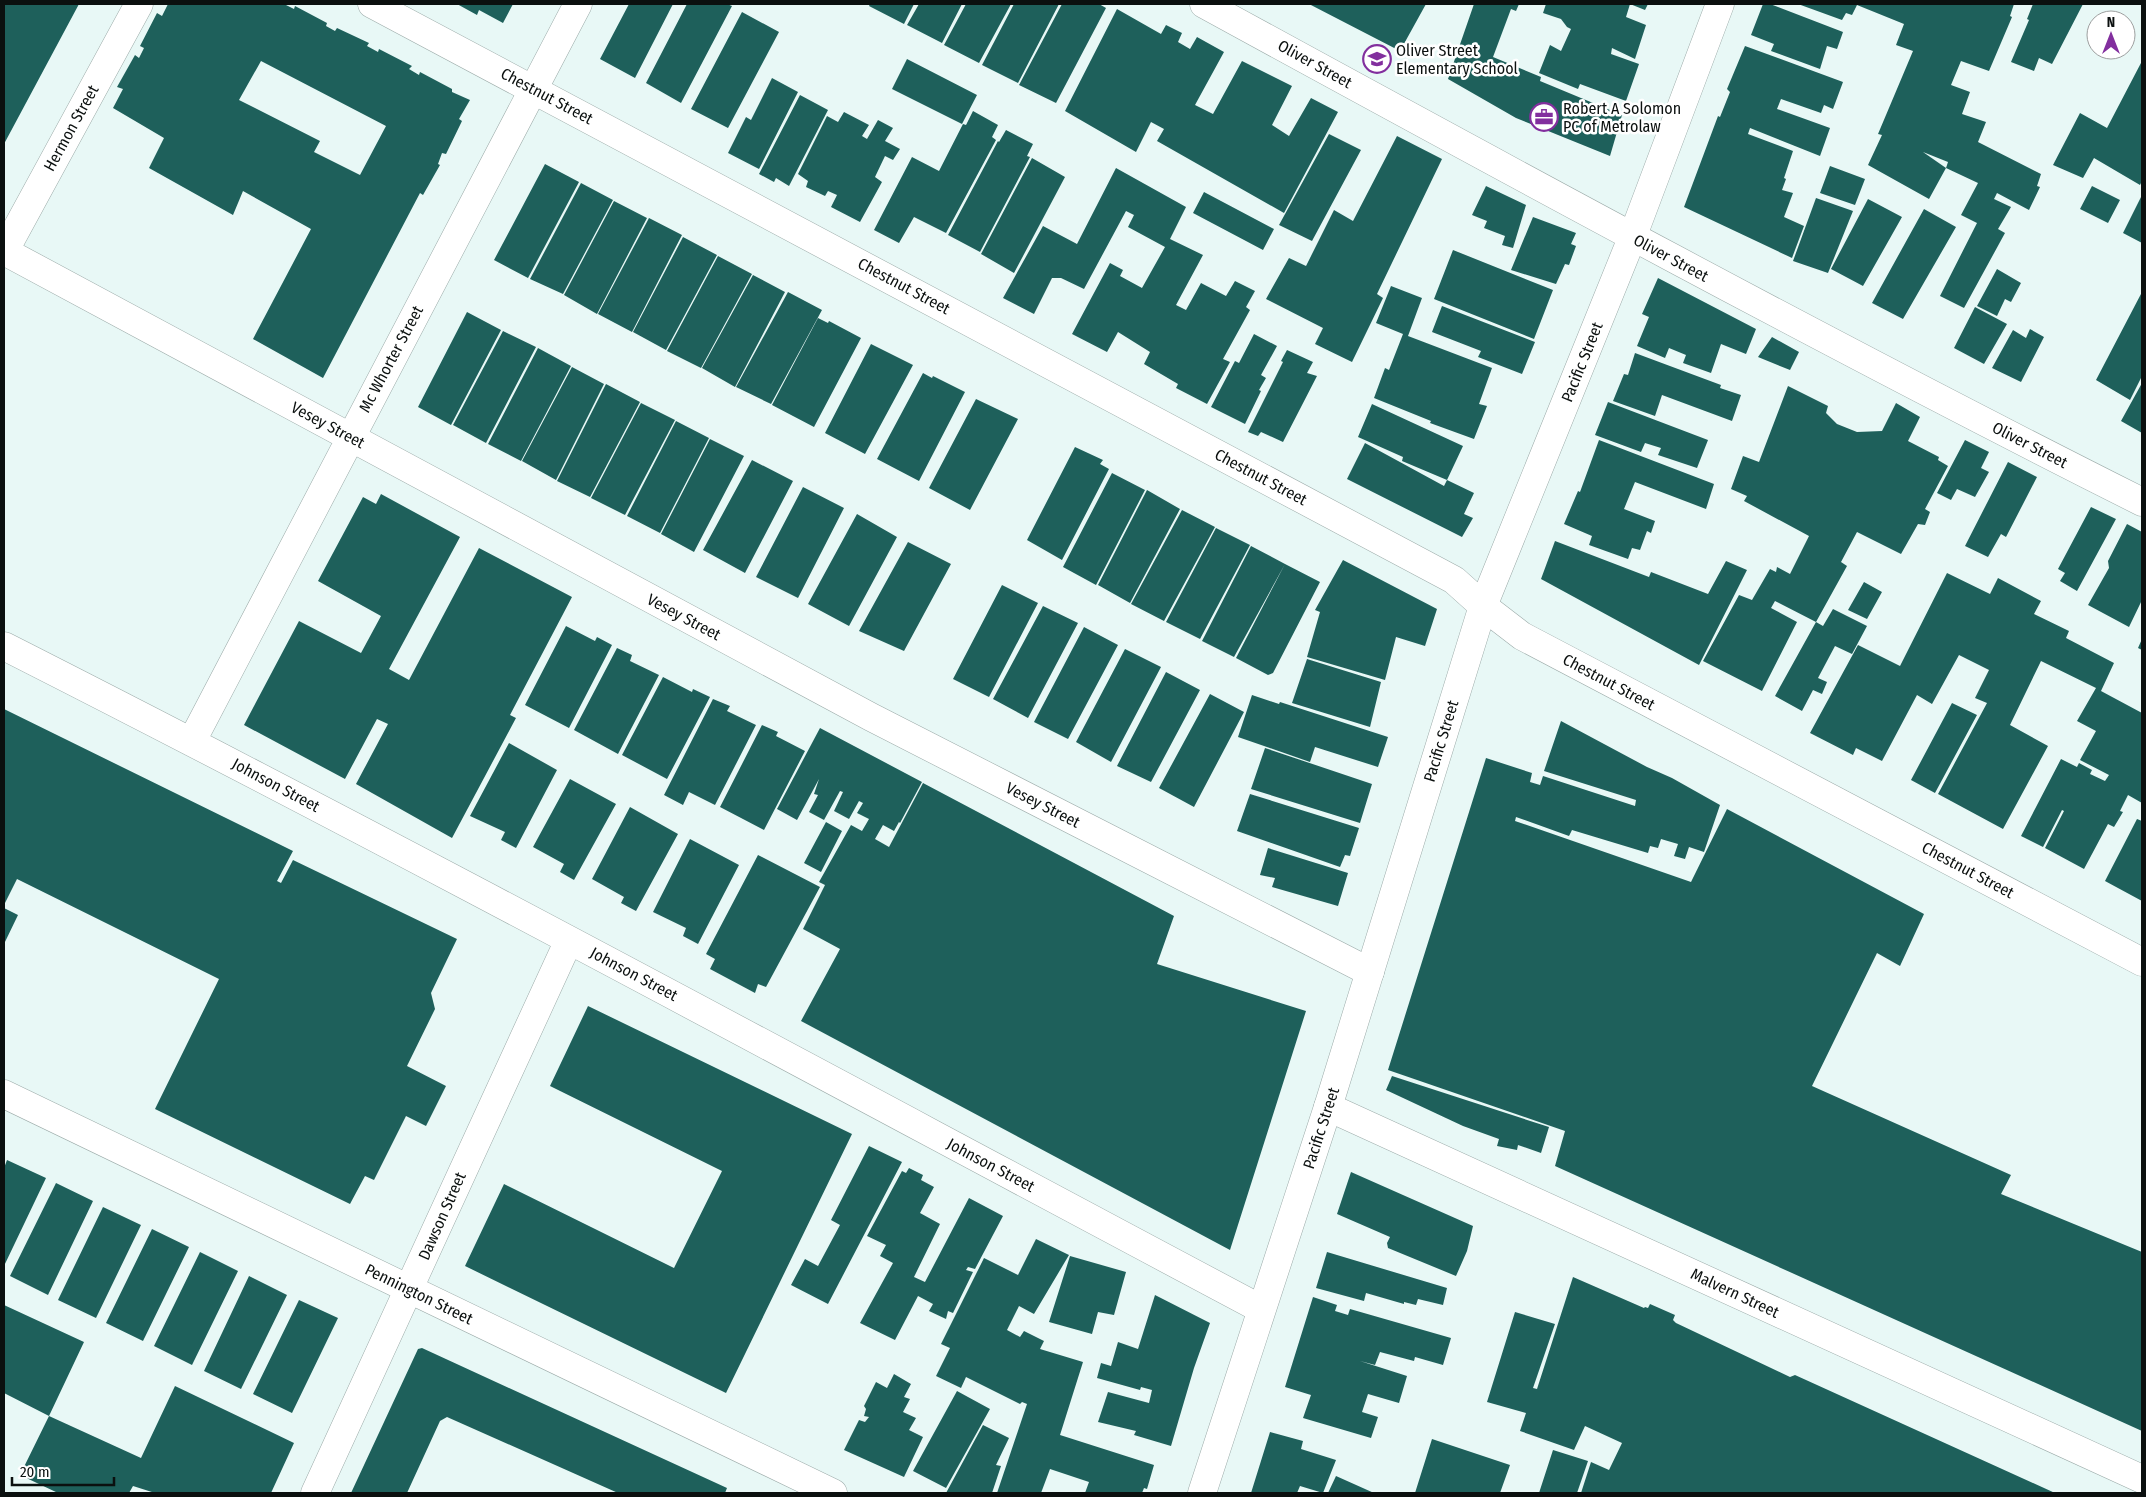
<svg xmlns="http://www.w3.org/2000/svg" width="2146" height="1497" font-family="'Fira Sans Condensed',sans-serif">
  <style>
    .building { fill: #1e605b; fill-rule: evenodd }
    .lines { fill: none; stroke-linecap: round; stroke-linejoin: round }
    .minor-casing { stroke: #9caba9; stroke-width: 29 }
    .tertiary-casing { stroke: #9caba9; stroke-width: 29 }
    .minor { stroke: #fff; stroke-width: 28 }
    .tertiary { stroke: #fff; stroke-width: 28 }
    .labels { text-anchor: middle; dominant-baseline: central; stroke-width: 5; stroke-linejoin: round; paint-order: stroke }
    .poi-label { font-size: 16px; fill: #0b100f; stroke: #fff; text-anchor: start }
    .street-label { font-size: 16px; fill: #0b100f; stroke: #fff }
  </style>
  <rect width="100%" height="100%" fill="#e8f8f6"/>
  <path class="building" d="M4,4H79L4,144Z
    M168,4H284L294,9L295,6L327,23L326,26L335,31L337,28L369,43L367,46L378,52L379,49L412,66L409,69L419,75L420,72L452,89V92L470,100L459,119L462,121L446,154L442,153L438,164L440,165L423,195L420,193L323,378L253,339L311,229L243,191L233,215L149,168L164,138L113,108L123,89L117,87L135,55L139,58L144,48L140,46L157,13L162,16ZM261,61L386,126L360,175L314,152L320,141L239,100Z
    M457,4H513L503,23L479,10L477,15Z
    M629,4H673L635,78L600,59Z
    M687,4H727L732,6L681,103L646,83Z
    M870,4H914L904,24L869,6Z
    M919,4H962L942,43L907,25Z
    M966,4H1011L979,63L944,45Z
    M1014,4H1059L1018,83L982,65Z
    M1062,4H1099L1106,8L1056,103L1019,85Z
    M1309,4H1426L1400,51Z
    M1474,4H1519L1516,11L1511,9L1493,57L1541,77L1540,81L1622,115L1610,156L1516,118L1448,79Z
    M1546,4H1648L1645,10L1630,4L1626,17L1646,25L1635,59L1612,48L1611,54L1639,64L1626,101L1580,84L1578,89L1539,73L1550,45L1561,51L1571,29L1567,27L1561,19L1543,13Z
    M1763,4H1770L1843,32L1837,49L1827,46L1820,69L1771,51L1774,44L1751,35Z
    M1798,4H2014L2010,16L2012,17L1989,71L1961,61L1951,85L1970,92L1962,114L1986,122L1978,142L2041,174L2037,186L2040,187L2029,210L1997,193L1994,199L2011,207L1998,229L2005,233L1964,308L1940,296L1977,223L1961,215L1978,183L1946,168L1948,162L1923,152L1946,168L1929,199L1868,165L1882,135L1878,134L1913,51L1896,45L1904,24L1857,5L1852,15L1846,13L1842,20Z
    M2033,4H2083L2052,64L2039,58L2034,71L2011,62L2029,20L2027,19Z
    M1117,9L1161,34L1166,25L1182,33L1178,42L1190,49L1197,37L1224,52L1195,105L1213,114L1242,61L1292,86L1272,125L1289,136L1311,98L1338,112L1284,213L1157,141L1164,129L1151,122L1136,152L1065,111Z
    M742,12L779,32L728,128L691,109Z
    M1745,46L1843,82L1833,109L1824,105L1821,113L1781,99L1777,109L1830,128L1820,156L1750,128L1748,134L1793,151L1784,178L1786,179L1782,190L1793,193L1784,217L1804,226L1792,258L1684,207L1718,116L1720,117L1730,92L1727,89Z
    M907,59L977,95L962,124L892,89Z
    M2142,61V181L2140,185L2094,158L2083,178L2053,165L2080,113L2107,128Z
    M772,78L798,92L759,169L728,153L746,117L751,120Z
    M800,95L828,110L789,186L776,178L774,182L759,174Z
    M973,111L998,125L992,137L996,140L946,233L914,217L899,243L874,230L912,157L939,171L963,124L966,125Z
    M844,112L869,125L862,136L867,139L878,120L893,128L885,141L900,149L893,160L885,156L875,177L882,182L860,222L831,207L837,195L828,191L825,196L806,187L808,181L798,174L827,116L838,122Z
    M1006,130L1033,144L1027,156L1030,157L980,252L948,235L998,141L999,142Z
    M1329,134L1361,150L1312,241L1279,225Z
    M1397,136L1442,159L1377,294L1383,298L1352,362L1315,344L1323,328L1266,299L1289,258L1306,266L1334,210L1353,221Z
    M1032,158L1065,177L1014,273L981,254Z
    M545,164L579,182L528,278L494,260Z
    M1830,166L1865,179L1855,205L1820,193Z
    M1116,168L1186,207L1170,239L1203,255L1176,305L1186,310L1201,283L1226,296L1235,281L1255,291L1246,307L1250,310L1223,359L1230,362L1207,404L1176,388L1178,384L1144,364L1150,352L1118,332L1107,352L1072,334L1110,263L1123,270L1120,276L1142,288L1165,247L1128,227L1134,215L1126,211L1084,289L1061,278H1052L1034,314L1003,298L1043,226L1077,244Z
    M581,183L613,200L563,294L530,279Z
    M1486,186L1526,205L1513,248L1502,245L1505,236L1484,228L1487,221L1472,215Z
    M2092,186L2120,200L2108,223L2080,209Z
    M1204,192L1274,229L1263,250L1193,213Z
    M2142,195V243L2123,233Z
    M1816,198L1853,211L1828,273L1793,261Z
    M1868,199L1902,217L1863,286L1831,269Z
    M614,201L647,218L597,314L564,295Z
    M1924,209L1956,227L1903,319L1872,303Z
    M1533,217L1576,233L1571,244L1576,246L1569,265L1565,264L1556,284L1511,270Z
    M649,218L682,235L632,332L598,314Z
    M683,237L717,255L666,350L633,332Z
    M1453,250L1553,290L1534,339L1434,299Z
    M718,256L752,274L701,368L667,351Z
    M1997,269L2021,283L2011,302L2005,299L1997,316L1977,306Z
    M753,275L785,292L735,387L702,368Z
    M1658,278L1756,329L1746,354L1721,344L1711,373L1683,363L1686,355L1669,348L1665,358L1637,346L1649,317L1642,314Z
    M1391,286L1422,298L1408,336L1492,368L1479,404L1487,406L1474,439L1430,423L1431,421L1374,398L1385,368L1389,370L1403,334L1376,323Z
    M788,292L822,310L771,404L736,387Z
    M2142,292V376L2130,400L2096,380Z
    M1442,306L1535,342L1522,374L1478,357L1481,351L1432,332Z
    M1975,307L2007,324L1984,364L1954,348Z
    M467,312L501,330L451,425L418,407Z
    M818,318L828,323L829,321L861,338L814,427L772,405Z
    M2030,329L2044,337L2021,382L1992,368L2013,330L2026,338Z
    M503,331L536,347L486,443L453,425Z
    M1254,334L1277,346L1261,375L1266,378L1259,390L1261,391L1245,424L1211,407L1235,361L1239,363Z
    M1772,337L1799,352L1790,370L1758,357Z
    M871,344L913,365L865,454L825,433Z
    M538,348L571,366L521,461L488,444Z
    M1287,350L1313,362L1307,373L1317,376L1283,442L1261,432L1258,436L1248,432L1283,362L1281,361Z
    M1635,353L1721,385L1720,388L1741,395L1732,421L1662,395L1655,416L1613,401L1624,374L1628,375Z
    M572,367L604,384L556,480L522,461Z
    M923,373L932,378L933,376L965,392L919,481L877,459Z
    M2142,383V433L2121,421Z
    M606,384L640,402L590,497L557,481Z
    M1788,386L1828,406L1826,413L1837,424L1857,432L1882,431L1896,403L1920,417L1908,441L1939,457L1938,460L1948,466L1925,509L1930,512L1925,525L1918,524L1901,554L1857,532L1841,562L1847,566L1816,622L1775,601L1771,608L1797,622L1762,691L1703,661L1739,595L1752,600L1770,569L1776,572L1777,567L1790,574L1809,536L1744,501L1747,496L1731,489L1743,456L1759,462Z
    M976,399L1018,419L970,510L929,488Z
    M1608,402L1708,440L1697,468L1658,455L1661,448L1645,443L1641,452L1595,435Z
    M641,403L675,420L625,515L591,498Z
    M1372,404L1463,446L1447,480L1402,461L1403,457L1358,437Z
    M676,421L709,438L660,533L627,516Z
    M710,439L744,456L694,552L661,534Z
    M1599,440L1714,484L1706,509L1635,482L1624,509L1655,521L1651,533L1647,531L1640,550L1632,548L1628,559L1589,545L1592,536L1564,524L1578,491L1580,492Z
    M1965,440L1989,452L1981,468L1989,472L1975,497L1957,489L1951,500L1937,493Z
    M1365,443L1444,486L1447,480L1474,493L1464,514L1473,518L1462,537L1347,479Z
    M1075,447L1103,460L1100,464L1109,469L1062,560L1027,540Z
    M752,460L793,481L745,573L703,550Z
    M2008,462L2037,477L2006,537L2001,534L1988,557L1965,546Z
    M1112,473L1145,490L1096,585L1063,567Z
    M803,487L844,508L798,598L756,577Z
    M1147,490L1180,509L1130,603L1098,585Z
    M381,494L460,537L389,669L409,680L479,548L572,597L510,715L516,718L452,838L356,784L388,724L377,719L345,779L244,725L299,621L361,653L381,616L318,581L363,497L376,504Z
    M2091,507L2116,519L2077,591L2060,581L2065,573L2058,569Z
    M1182,510L1215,527L1164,621L1131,604Z
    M857,514L897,537L849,626L808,604Z
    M2127,524L2142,532V600L2129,627L2088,605L2109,568L2108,561Z
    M1216,528L1250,545L1200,639L1166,622Z
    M1555,541L1649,577L1651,572L1708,594L1726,561L1747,570L1699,665L1541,579Z
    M908,542L951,564L904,651L859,631Z
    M1251,546L1285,564L1234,657L1202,641Z
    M1343,560L1437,609L1425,646L1396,637L1385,680L1307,657L1320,612L1315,610Z
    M1285,564L1320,582L1273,673L1268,675L1236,658Z
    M1947,573L1990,594L1998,578L2041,601L2034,614L2069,631L2066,638L2114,663L2101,691L2142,713V803L2128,795L2120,811L2123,812L2114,827L2108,824L2084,869L2045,848L2064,811L2062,810L2043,847L2021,836L2061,759L2077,767L2079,763L2092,770L2090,774L2105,781L2109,775L2080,760L2096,731L2077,721L2096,688L2041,661L2010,725L2048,746L2003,829L1938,794L1987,703L1975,698L1989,670L1959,655L1932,704L1917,695L1882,761L1856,748L1853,755L1810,733L1858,645L1900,666Z
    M1864,582L1882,592L1867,619L1848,610Z
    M1002,585L1038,603L989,697L953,679Z
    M1043,606L1078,623L1028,718L993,699Z
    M1833,609L1867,626L1852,654L1835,646L1818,678L1827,682L1822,694L1813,690L1802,711L1775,696L1816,622L1823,626Z
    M566,626L595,641L597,637L612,645L569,728L525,705Z
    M1084,627L1118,645L1068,739L1034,722Z
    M2142,639V650L2138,648Z
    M617,648L632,655L630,661L659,675L618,754L574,730Z
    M1125,649L1161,667L1111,762L1076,742Z
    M1307,659L1381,682L1370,727L1292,703Z
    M1166,672L1200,690L1151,782L1117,766Z
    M663,677L692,692L693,689L710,697L667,779L622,755Z
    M1210,694L1244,712L1194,807L1159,788Z
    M1252,695L1279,704L1280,702L1388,737L1378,767L1315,747L1310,762L1238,737Z
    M713,699L730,706L727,711L756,725L715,805L689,792L683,805L664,795Z
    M1952,703L1977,715L1935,793L1911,780Z
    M4,709L293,851L277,881L281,883L293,860L457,939L431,993L435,1009L407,1066L446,1086L426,1126L406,1116L374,1180L365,1176L350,1204L155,1109L219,979L17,879L4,905Z
    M1561,721L1647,767L1672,778L1720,805L1704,852L1689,847L1685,859L1674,856L1678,844L1661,839L1658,848L1650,846L1648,853L1572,830L1569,836L1516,817L1515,821L1691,882L1727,809L1924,914L1900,966L1877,953L1812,1086L2011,1175L2001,1194L2142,1252V1431L1555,1166L1565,1131L1388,1070L1486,758L1532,773L1530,782L1540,785L1543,776L1635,806L1636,800L1544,771Z
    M762,725L778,732L776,736L805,751L764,830L720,807Z
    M820,728L922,782L900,823L899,822L894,831L883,825L875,839L889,847L923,783L1174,916L1157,964L1306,1011L1230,1250L801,1021L840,949L803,929L825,885L819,882L851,825L862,831L869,819L857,813L863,803L859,801L849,819L834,811L843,792L840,791L824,820L809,812L818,795L814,794L819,779L797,820L777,809Z
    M509,743L557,770L516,848L501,840L505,832L470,816Z
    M1265,748L1372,784L1360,823L1251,789Z
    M570,779L616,804L574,880L560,872L564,864L533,847Z
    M1250,794L1359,828L1350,856L1345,855L1340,867L1237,831Z
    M630,807L678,834L636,911L621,903L624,897L592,879Z
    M2137,819L2142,821V901L2105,881Z
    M826,822L842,831L821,872L804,863Z
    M690,839L739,865L698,944L683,936L686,928L653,912Z
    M1268,848L1348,873L1338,906L1272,887L1275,878L1260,875Z
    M758,855L820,887L766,987L758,984L755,993L710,969L715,959L706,954Z
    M4,908L18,915L4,944Z
    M588,1006L852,1134L726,1393L465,1266L504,1184L674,1268L722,1171L550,1086Z
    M1392,1076L1549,1127L1541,1153L1518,1145L1517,1150L1497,1146L1499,1139L1463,1126L1386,1090Z
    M869,1146L902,1162L828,1304L791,1285L805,1259L818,1266L840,1225L831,1220Z
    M7,1160L46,1178L4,1266V1168Z
    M909,1168L923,1175L921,1180L934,1187L920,1213L940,1224L914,1277L925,1282L969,1198L1003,1216L975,1269L968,1267L966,1270L973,1272L953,1313L948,1311L946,1319L929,1311L933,1304L918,1296L895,1340L860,1323L893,1263L880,1256L886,1245L867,1236L902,1171L906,1173Z
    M1351,1172L1473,1226L1467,1251L1456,1276L1388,1248L1387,1243L1390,1237L1337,1214Z
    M56,1183L93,1201L48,1295L10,1276Z
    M103,1207L141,1225L96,1318L58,1300Z
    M152,1229L189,1247L143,1341L106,1323Z
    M1036,1239L1069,1255L1034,1314L1019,1306L1007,1330L1020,1337L1024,1331L1044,1341L1040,1349L1083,1362L1060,1435L1154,1465L1147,1489L1144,1488L1142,1493H1085L1089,1482L1050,1469L1041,1493H997L1027,1404L1022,1402L1020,1404L966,1377L961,1388L936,1376L950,1348L941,1344L984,1258L1018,1275Z
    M200,1252L238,1271L192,1365L154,1346Z
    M1327,1252L1447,1288L1443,1305L1418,1299L1416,1305L1404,1302V1304L1366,1293L1364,1301L1316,1288Z
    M1070,1256L1126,1272L1114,1315L1098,1312L1092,1334L1049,1322Z
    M249,1276L287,1295L241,1389L204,1371Z
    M1573,1277L1644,1308L1645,1307L1648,1308L1650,1304L1675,1315L1673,1320L1676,1323L1790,1377L1795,1375L2055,1493H1581L1591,1462L1609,1470L1622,1443L1585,1426L1574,1450L1520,1431L1526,1413L1487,1402L1515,1312L1555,1324L1533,1388L1537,1389Z
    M1155,1295L1210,1323L1194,1368L1171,1446L1134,1435L1136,1431L1098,1422L1108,1392L1149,1403L1152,1390L1141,1387L1140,1390L1097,1378L1101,1363L1111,1366L1118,1342L1138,1349Z
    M1313,1297L1337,1305L1335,1311L1348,1315L1350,1309L1451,1338L1443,1365L1415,1357L1414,1361L1380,1352L1375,1365L1360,1361L1407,1376L1399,1403L1368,1394L1362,1412L1378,1417L1371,1438L1303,1418L1311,1395L1285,1387Z
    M299,1300L338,1318L292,1413L253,1394Z
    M4,1305L84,1342L49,1416L141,1458L175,1386L294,1443L271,1493H155L133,1486L129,1493H58L20,1475L49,1416L4,1393Z
    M422,1348L727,1488L725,1493H618L447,1417L440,1421L407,1493H351L418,1349Z
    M894,1374L911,1384L904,1397L910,1399L903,1412L916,1418L909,1430L923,1437L904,1477L844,1450L859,1420L865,1422L869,1417L864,1416L866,1409L864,1406L876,1382L887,1388Z
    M957,1391L990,1409L946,1488L913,1471Z
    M983,1425L1009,1438L996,1465L1001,1466L992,1493H946Z
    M1270,1432L1303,1441L1301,1449L1336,1460L1323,1493L1300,1486L1297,1493H1251Z
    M1432,1439L1510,1465L1500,1493H1415Z
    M1553,1450L1588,1461L1577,1493H1539Z
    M1336,1476L1374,1493H1328Z"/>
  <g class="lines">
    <defs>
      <path id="minor" d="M1204,4C1515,174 1826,343 2142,502
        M4,251L871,717L1370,972
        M4,252L139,4
        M4,646C426,860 843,1087 1261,1309
        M192,741L578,4
        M4,1094L833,1493
        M1328,1107L2142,1479
        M315,1493L569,940"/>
      <path id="tertiary" d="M372,4L1454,580L1483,606L1522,636L2142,962
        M1202,1493L1328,1107L1483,606L1632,238L1720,4"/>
    </defs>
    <use href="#minor" class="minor-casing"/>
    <use href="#tertiary" class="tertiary-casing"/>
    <use href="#minor" class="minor"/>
    <use href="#tertiary" class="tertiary"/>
  </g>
  <defs>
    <symbol id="school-ring" viewBox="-11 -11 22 22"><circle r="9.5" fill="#fff" stroke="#822f9e" stroke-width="1.5"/><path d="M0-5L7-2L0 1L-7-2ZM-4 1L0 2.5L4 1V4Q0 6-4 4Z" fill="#822f9e"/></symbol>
    <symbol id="office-ring" viewBox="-11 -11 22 22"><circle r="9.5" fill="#fff" stroke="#822f9e" stroke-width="1.5"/><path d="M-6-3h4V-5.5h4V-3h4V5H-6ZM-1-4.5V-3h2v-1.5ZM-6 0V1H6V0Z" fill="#822f9e"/></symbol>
  </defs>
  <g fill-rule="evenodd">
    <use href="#school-ring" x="1361" y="43" width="32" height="32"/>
    <use href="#office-ring" x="1528" y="101" width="32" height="32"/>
  </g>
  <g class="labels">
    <g class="poi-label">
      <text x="1396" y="50">Oliver Street<tspan x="1396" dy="18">Elementary School</tspan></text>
      <text x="1563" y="108">Robert A Solomon<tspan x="1563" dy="18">PC of Metrolaw</tspan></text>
    </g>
    <g class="street-label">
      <text transform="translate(1315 64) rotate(29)">Oliver Street</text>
      <text transform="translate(547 96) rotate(28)">Chestnut Street</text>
      <text transform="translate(71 128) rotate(-61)">Hermon Street</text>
      <text transform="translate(1671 258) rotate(28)">Oliver Street</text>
      <text transform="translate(904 286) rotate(28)">Chestnut Street</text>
      <text transform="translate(391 359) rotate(-62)">Mc Whorter Street</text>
      <text transform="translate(1582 362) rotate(-68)">Pacific Street</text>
      <text transform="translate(328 425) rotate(28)">Vesey Street</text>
      <text transform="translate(2030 445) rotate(27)">Oliver Street</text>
      <text transform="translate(1261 477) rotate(28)">Chestnut Street</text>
      <text transform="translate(684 617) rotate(28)">Vesey Street</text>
      <text transform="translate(1609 682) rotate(28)">Chestnut Street</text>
      <text transform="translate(1441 741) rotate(-73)">Pacific Street</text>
      <text transform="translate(276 785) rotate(28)">Johnson Street</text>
      <text transform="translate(1043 805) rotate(27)">Vesey Street</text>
      <text transform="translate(1968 870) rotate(28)">Chestnut Street</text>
      <text transform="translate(634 974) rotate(28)">Johnson Street</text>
      <text transform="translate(1321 1128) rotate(-72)">Pacific Street</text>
      <text transform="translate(991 1165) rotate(28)">Johnson Street</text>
      <text transform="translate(442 1216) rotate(-66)">Dawson Street</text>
      <text transform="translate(1735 1293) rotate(25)">Malvern Street</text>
      <text transform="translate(419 1294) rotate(26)">Pennington Street</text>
    </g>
  </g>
  <rect width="2146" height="1497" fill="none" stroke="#0b100f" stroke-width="10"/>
  <g transform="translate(2111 35)"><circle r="24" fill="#ffffff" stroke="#9d9f9f"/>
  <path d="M0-4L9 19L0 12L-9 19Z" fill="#822f9e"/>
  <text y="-8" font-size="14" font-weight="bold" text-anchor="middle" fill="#0b100f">N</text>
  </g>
  <path d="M12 1477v8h102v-8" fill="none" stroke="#0b100f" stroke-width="2.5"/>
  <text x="20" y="1477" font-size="15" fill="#0b100f" stroke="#ffffff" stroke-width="4" paint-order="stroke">20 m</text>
</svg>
